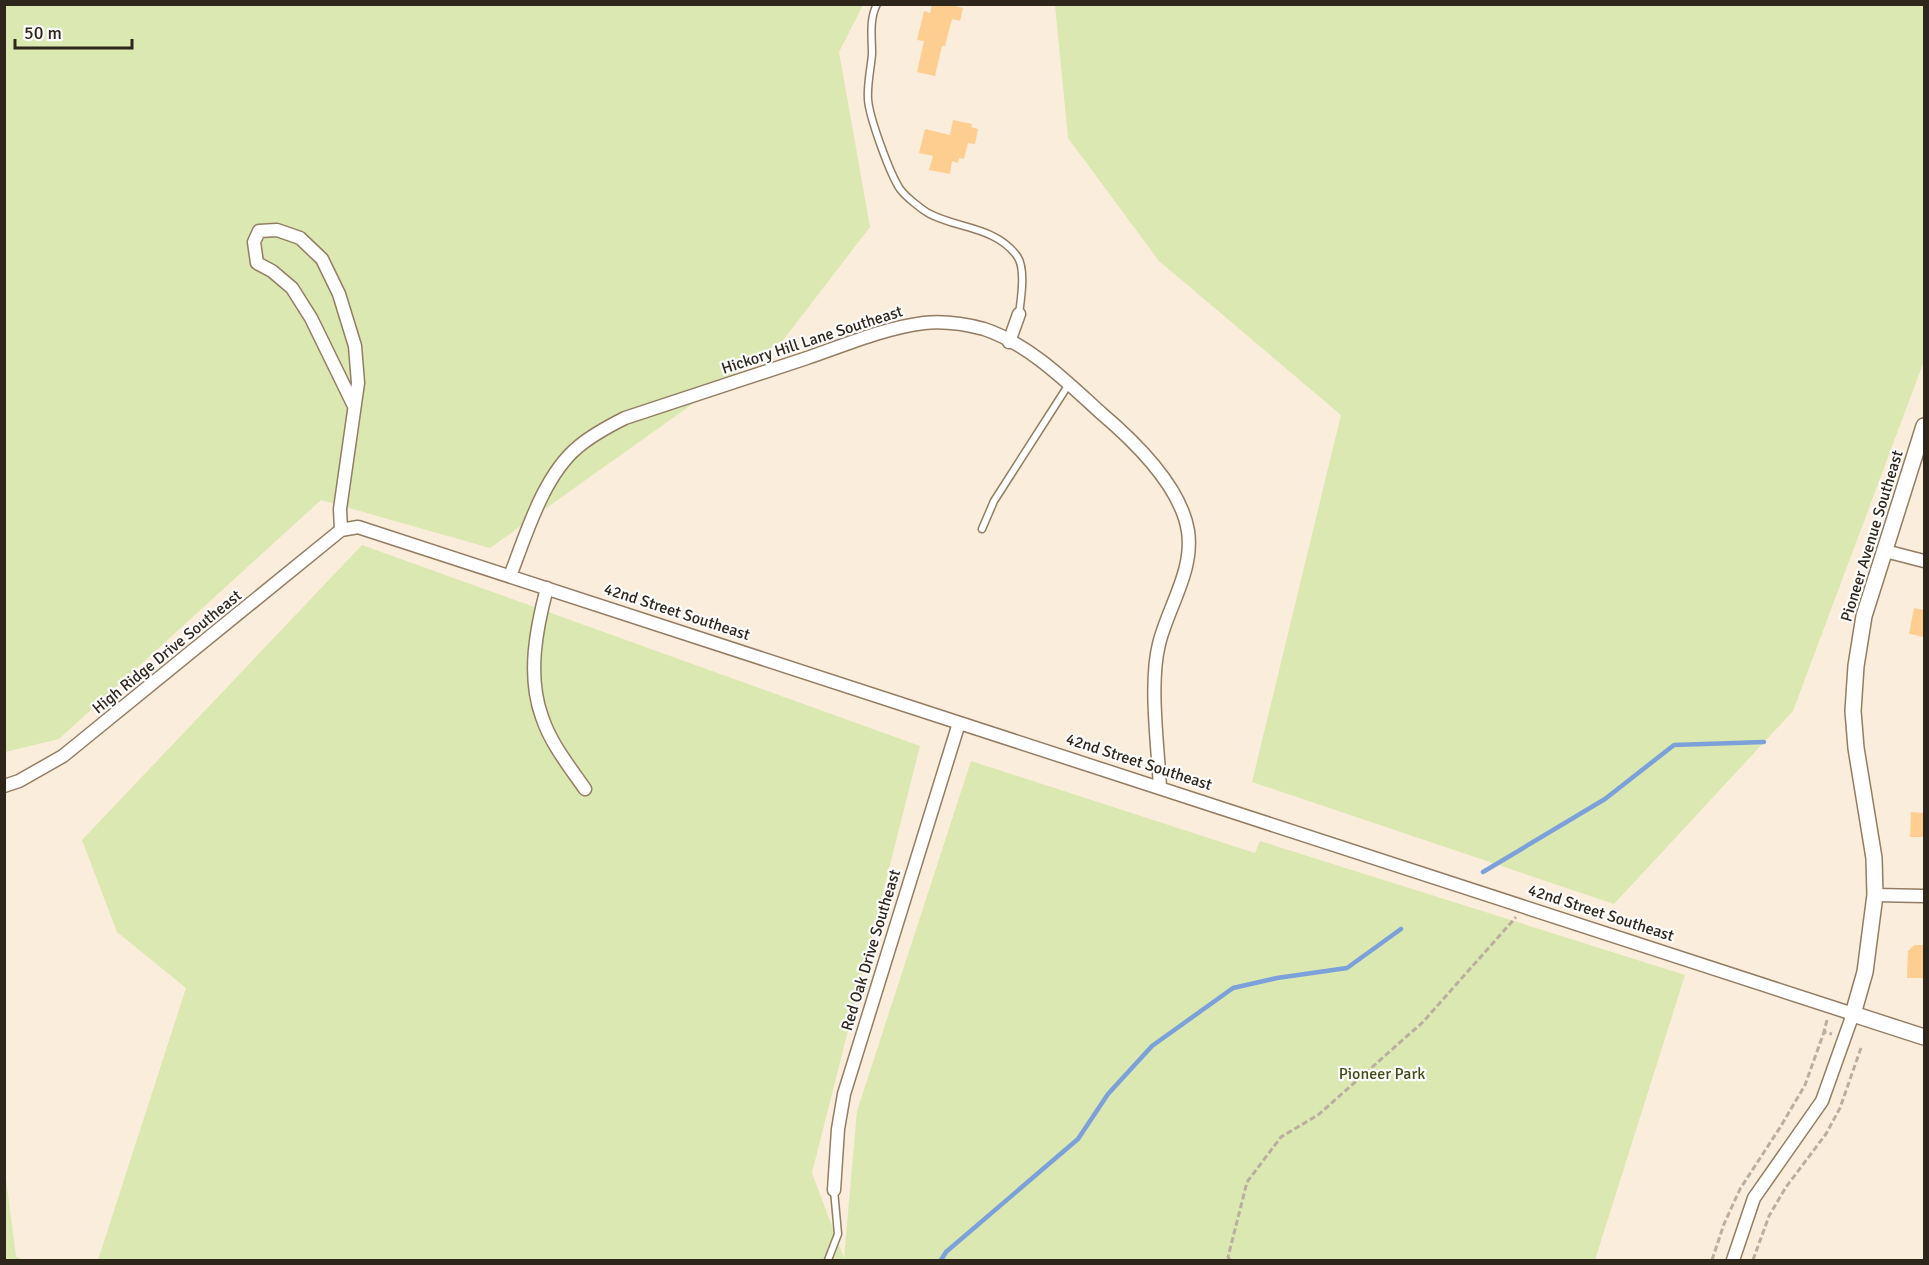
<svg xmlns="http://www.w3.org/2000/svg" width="1929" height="1265" font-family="Signika,sans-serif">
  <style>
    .green { fill: #dbe8b1 }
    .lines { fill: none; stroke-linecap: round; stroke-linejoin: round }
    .stream { stroke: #7ca0da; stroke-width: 4.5 }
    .building { fill: #fecd90 }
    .service-casing { stroke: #937d62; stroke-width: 9 }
    .minor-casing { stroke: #937d62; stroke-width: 15 }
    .tertiary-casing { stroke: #937d62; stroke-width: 18 }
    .path { stroke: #bbae9e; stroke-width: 3; stroke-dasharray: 6 3; stroke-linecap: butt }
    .service { stroke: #fff; stroke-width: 6 }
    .minor { stroke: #fff; stroke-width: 12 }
    .tertiary { stroke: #fff; stroke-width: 15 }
    .labels { text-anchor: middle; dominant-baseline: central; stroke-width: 4.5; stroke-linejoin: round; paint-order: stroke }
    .street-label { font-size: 16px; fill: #2f261b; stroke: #fcfcfc }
    .park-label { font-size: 16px; fill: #424b17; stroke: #fcfcfc }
  </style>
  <rect width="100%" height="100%" fill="#fbeddb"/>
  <path class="green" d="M5,5H863L839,52L870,227L784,339L490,548L321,500L59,739L5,752Z
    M1055,5H1924V361L1793,711L1614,904L1252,782L1341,415L1159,261L1068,138Z
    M362,545L920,746L812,1173L844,1258L857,1111L971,761L1255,853L1260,841L1685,975L1595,1260H98L186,988L117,932L82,840Z
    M4,1163L16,1257L24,1260H5Z"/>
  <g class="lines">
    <path class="stream" d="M1483,872L1605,799L1674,745L1764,742
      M941,1260L946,1252L1078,1139L1108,1094L1152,1046L1233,988L1277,978L1347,968L1401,929"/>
  </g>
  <path class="building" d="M932,4H948L963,8L960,21L952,19L945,46H942L935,76L917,72L924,41L917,40L924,11L930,13Z
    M953,120L972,124L971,127L978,129L975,144L968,143L964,159L959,158L958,163L952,161L950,174L929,170L933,156L919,153L925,129L950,135Z
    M1914,608L1924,610V637L1909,634Z
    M1911,812L1924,813V837H1910Z
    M1914,945H1924V978H1907L1908,951Z"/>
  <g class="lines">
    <defs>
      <path id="service" d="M877,4C869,20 872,36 872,54C871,68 867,84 868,99C869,117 890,174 900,189C906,197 920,208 928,213C957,229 995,226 1017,256C1026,268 1021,299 1019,314
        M982,529L994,501L1069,384
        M828,1260L838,1234L834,1190"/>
      <path id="minor" d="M1009,342L1019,314
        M341,530L340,509L358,383L355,346L339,294L322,259L300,238L277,230L259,231L254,242L257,263L272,271L292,288L311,318L354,406
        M1885,551L1924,561
        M510,576C526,535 543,476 578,447C592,435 609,426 625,418C686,398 747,378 807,358C845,345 884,328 924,323C943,321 965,324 984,329C1029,344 1067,382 1101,413C1134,441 1181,487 1188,531C1194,571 1168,607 1159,644C1149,684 1158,746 1160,788
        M547,588C536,629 527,676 542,717C551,744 569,766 585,789
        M4,786L19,781L63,756L341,530L358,527L1853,1014L1822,1101L1754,1198L1733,1260
        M1875,895L1924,896
        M834,1190L838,1129L844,1094L959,723"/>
      <path id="tertiary" d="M1924,426L1864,616L1856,666L1853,711L1856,748L1874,858L1875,895L1865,972L1853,1014L1924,1037"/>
    </defs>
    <use href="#service" class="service-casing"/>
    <use href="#minor" class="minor-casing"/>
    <use href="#tertiary" class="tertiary-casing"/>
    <path class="path" d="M1827,1020L1824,1032L1832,1034
      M1230,1260L1228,1257L1247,1182L1281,1137L1318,1115L1423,1022L1516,917
      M1712,1260L1724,1224L1740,1189L1781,1126L1805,1085L1824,1032
      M1753,1260L1769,1216L1786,1187L1826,1134L1840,1108L1862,1045"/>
    <use href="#service" class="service"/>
    <use href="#minor" class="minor"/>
    <use href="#tertiary" class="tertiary"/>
  </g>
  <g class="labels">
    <g class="street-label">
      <text transform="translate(812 340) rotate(-18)">Hickory Hill Lane Southeast</text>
      <text transform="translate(1872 536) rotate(-73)">Pioneer Avenue Southeast</text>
      <text transform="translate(677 612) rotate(18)">42nd Street Southeast</text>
      <text transform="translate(167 652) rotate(-39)">High Ridge Drive Southeast</text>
      <text transform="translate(1139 762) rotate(18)">42nd Street Southeast</text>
      <text transform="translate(1601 913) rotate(18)">42nd Street Southeast</text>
      <text transform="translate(871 950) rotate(-73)">Red Oak Drive Southeast</text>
    </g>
    <g class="park-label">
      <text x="1382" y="1074">Pioneer Park</text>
    </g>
  </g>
  <rect width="1929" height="1265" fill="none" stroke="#2f261b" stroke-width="12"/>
  <path d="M15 39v9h117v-9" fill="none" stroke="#2f261b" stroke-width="3"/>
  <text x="24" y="39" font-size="18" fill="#2f261b" stroke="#fcfcfc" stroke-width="4.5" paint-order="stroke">50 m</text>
</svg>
